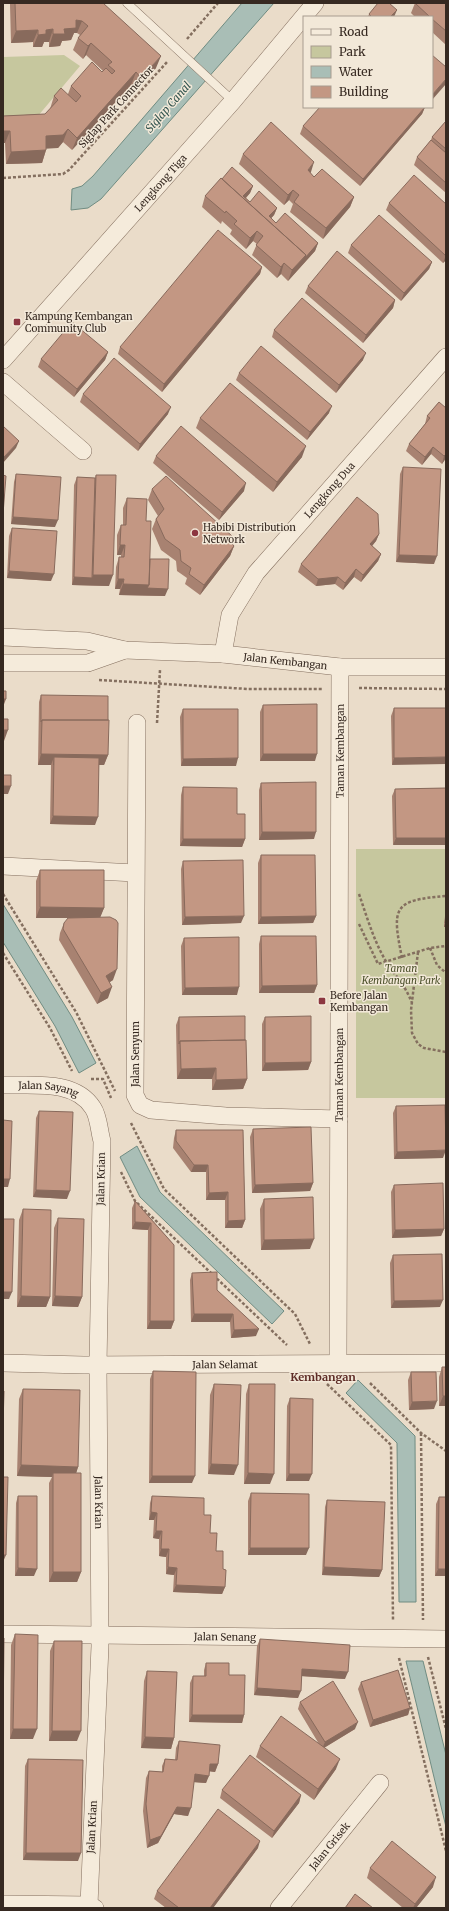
<svg xmlns="http://www.w3.org/2000/svg" width="449" height="1911" font-family="Merriweather,serif">
  <style>
    .green { fill: #c6c79e }
    .water { fill: #a9beb6; stroke: #708c82 }
    .lines { fill: none; stroke-linecap: round; stroke-linejoin: round }
    .service-casing { stroke: #846f5f; stroke-width: 9 }
    .minor-casing { stroke: #846f5f; stroke-width: 18 }
    .path { stroke: #846f5f; stroke-width: 2.5; stroke-dasharray: 3 2; stroke-linecap: butt }
    .service { stroke: #f5ebdb; stroke-width: 8 }
    .minor { stroke: #f5ebdb; stroke-width: 17 }
    .wall { fill: #a88271 }
    .shaded-wall { fill: #886a5c }
    .building { fill: #c39783; stroke: #886a5c }
    .poi-dot { fill: #8c3640; stroke: #f2e8d8; stroke-width: 1.5 }
    .labels { text-anchor: middle; dominant-baseline: central; stroke-width: 3; stroke-linejoin: round; paint-order: stroke }
    .street-label { font-size: 10px; fill: #362921; stroke: #f2e8d8 }
    .poi-label { font-size: 10px; fill: #362921; stroke: #f2e8d8; text-anchor: start }
    .park-label { font-size: 10px; font-style: italic; fill: #4b502a; stroke: #f2e8d8 }
    .water-label { font-size: 11px; font-style: italic; fill: #32544e; stroke: #f2e8d8 }
    .neighbourhood-label { font-size: 11px; font-weight: bold; fill: #5e2c26; stroke: #f2e8d8 }
  </style>
  <rect width="100%" height="100%" fill="#eadcc9"/>
  <path class="green" d="M64,55L80,66L32,123H3V57Z
    M356,849H446V1098H356Z"/>
  <path class="water" d="M242,3H274L101,199L88,208L71,210L72,189L82,186L93,176Z
    M3,904L72,1017L96,1063L79,1073L55,1026L3,942Z
    M137,1146L160,1192L284,1311L272,1324L140,1197L120,1157Z
    M358,1380L415,1436L416,1602H399L397,1443L346,1393Z
    M406,1661H423L446,1755V1827Z"/>
  <g class="lines">
    <defs>
      <path id="service" d="M127,3L233,101"/>
      <g id="minor">
        <path id="s1" d="M3,360L233,101L315,3"/>
        <path d="M3,382L83,451"/>
        <path id="s2" d="M3,637L87,641L125,650L223,654L340,667H446"/>
        <path id="s3" d="M223,654L230,615L256,573L446,357"/>
        <path d="M3,663H88L125,650"/>
        <path d="M137,723L135,1095L140,1105L151,1110L226,1116L339,1119"/>
        <path d="M3,866L135,873"/>
        <path id="s4" d="M3,1085C32,1086 75,1079 93,1108C99,1117 99,1131 102,1141L98,1365L100,1646L89,1905"/>
        <path id="s5" d="M3,1363L84,1365L446,1363"/>
        <path id="s6" d="M338,1364L340,667"/>
        <path id="s7" d="M3,1634L446,1639"/>
        <path d="M3,1904L89,1905L95,1908"/>
        <path id="s8" d="M279,1908L380,1783"/>
      </g>
    </defs>
    <use href="#service" class="service-casing"/>
    <use href="#minor" class="minor-casing"/>
    <path class="path" d="M187,39L218,3
      M3,178L63,174L69,170L168,61
      M99,680L248,689H322
      M359,688L446,689
      M157,723L160,670
      M3,894L76,1012L115,1091
      M359,894C367,917 374,942 387,963C397,978 405,985 412,1003
      M359,924L378,964L430,948L446,946
      M430,948L437,965L446,973
      M418,952L411,1010L412,1033L418,1044L424,1048L446,1052
      M3,953L50,1028L72,1071
      M402,958C392,908 392,900 446,896
      M91,1079H103L111,1098
      M131,1123L164,1189L295,1314L310,1344
      M121,1172L135,1201L287,1345
      M370,1383L421,1433L446,1451
      M327,1384L391,1445L393,1620
      M421,1433L423,1620
      M428,1657L446,1729
      M399,1658L446,1851"/>
    <use href="#service" class="service"/>
    <use href="#minor" class="minor"/>
  </g>
  <path class="wall" d="M10,3H103L156,68L137,90L131,85L72,150L63,142L58,148H46V150L42,163L6,164L5,143L3,116L45,114L50,109L54,96L68,94L71,86L102,72L103,71L86,55L83,59L73,50L78,38L80,35L77,33H74L71,40L62,41L60,46L49,47V42H44L42,47H33V42L11,43L10,5Z
    M415,3H446V45L432,32V17H415L411,13Z
    M369,14L394,17H368Z
    M425,107L422,114L360,186L300,134L303,126Z
    M446,121V193L414,165L417,157L431,140L432,137Z
    M243,154L311,172L310,173L314,177L354,197L350,207L323,239L290,212L293,204L289,200L284,205L239,164Z
    M222,179L253,186L250,193L246,198L250,202L277,208L274,215L271,218L276,223L318,243L315,251L288,281L281,274L277,278L252,255L257,244L253,241L246,249L230,234L232,230L222,221L221,224L202,207L205,196Z
    M389,203L446,204V260L443,263L386,210Z
    M351,245L432,262L429,269L401,301L348,253Z
    M262,267L260,274L162,392L118,354L120,347Z
    M308,286L395,300L393,308L363,343L305,293Z
    M274,330L363,360L336,393L272,337Z
    M108,352L105,360L74,397L38,367L41,359Z
    M239,373L329,413L307,440L236,380Z
    M83,394L168,414L138,451L80,402Z
    M439,402L446,458L442,464L431,454L422,465L406,451L409,444L425,424L427,416Z
    M200,418L302,457L273,492L196,428Z
    M156,456L244,491L219,520L153,463Z
    M403,467L434,564L396,562L400,474Z
    M16,474L55,527L11,524L14,482Z
    M96,475L109,586L72,585L74,485L77,477L95,478Z
    M152,489L230,541L234,546L230,556L200,595L185,584L187,578L177,571L176,561L161,550L152,529L156,519L158,516L148,500Z
    M127,498L146,521L150,559L165,596L119,595L120,589H115L116,567L119,557H121V555H117V535L121,525H123V508Z
    M12,528L51,581L7,578L9,536Z
    M379,534L376,541L372,546L381,554L378,561L361,582L354,577L343,590L335,584L316,586L298,572L301,564Z
    M41,695L108,720V755L104,765H99L95,825L50,824L51,765H38L39,702Z
    M263,705L315,761H260V712Z
    M394,708H446L392,765L391,716Z
    M183,709L236,766H181L180,717Z
    M261,783L314,839L259,840V790Z
    M183,787L237,814L245,839L242,847L180,846L181,795Z
    M446,788L393,845L392,796L395,789Z
    M261,855L316,916L313,923L258,924V863Z
    M183,861L241,923L182,925L181,869Z
    M40,870L104,908L100,917L113,980L109,982L108,998L97,1004L59,940L60,933L64,923L72,918H36V881Z
    M446,913V927H444L445,916Z
    M261,936L317,985L314,993H259V944Z
    M184,938L237,995H182L181,946Z
    M179,1017L245,1040L247,1079L243,1089L212,1090V1079H177L176,1025Z
    M265,1017L311,1062L308,1070L262,1071V1024Z
    M396,1106L443,1158L394,1159L393,1113Z
    M39,1111L67,1199L33,1197L36,1118Z
    M253,1129L313,1183L310,1191L252,1193L250,1137Z
    M176,1130H243L245,1220L242,1228H225V1200H206V1172H191L173,1148L174,1138Z
    M394,1185L444,1229L441,1236L392,1238L391,1192Z
    M264,1199L310,1249L261,1250L260,1209Z
    M135,1201L174,1245V1321L171,1329H147L148,1230L132,1229V1208Z
    M23,1209L50,1297L46,1307H17L19,1220Z
    M58,1218L82,1297L78,1307L52,1306L54,1228Z
    M393,1255L440,1307L391,1308L390,1263Z
    M192,1273L217,1290L256,1336L231,1338L230,1322H191L190,1280Z
    M442,1367H446V1406H439V1377Z
    M153,1371L192,1483H149L150,1379Z
    M411,1372L434,1409L409,1410L408,1380Z
    M214,1384L234,1475L208,1474L210,1395Z
    M249,1384L270,1484H244L246,1394Z
    M23,1389L78,1467L76,1473L81,1572L77,1582H49V1483L52,1477L17,1476L19,1399Z
    M290,1398L309,1481H286L287,1406Z
    M251,1493L306,1555H248V1501Z
    M18,1496L34,1576H15L16,1503Z
    M152,1496L204,1515L216,1551L223,1569L225,1587L222,1594L173,1592L174,1575L166,1574V1557L159,1556V1539L153,1538L154,1520H149L150,1503Z
    M439,1497H446V1576H435L436,1504Z
    M327,1500L382,1570L379,1577L322,1575L325,1507Z
    M15,1634L33,1739H10L11,1645Z
    M260,1639L345,1679L302,1676L298,1698L254,1695L257,1646Z
    M54,1641L77,1741H49L50,1651Z
    M206,1663L229,1675L244,1715L242,1723L189,1722L190,1683L193,1676H204V1670Z
    M147,1671L174,1738L171,1749L141,1748L144,1681Z
    M361,1682L410,1708L408,1715L370,1727L358,1689Z
    M300,1702L355,1729L324,1748L336,1769L314,1800L256,1757L260,1746L319,1744L298,1709Z
    M179,1741L218,1764L215,1772L209,1771L206,1783L194,1782L188,1816L174,1814L158,1843L147,1848L143,1811L146,1778L149,1771L162,1772V1766L165,1759L175,1760L176,1748Z
    M28,1759L78,1861L23,1860L25,1766Z
    M222,1790L301,1795L299,1803L272,1838L220,1798Z
    M258,1848L213,1908H166L154,1899L157,1891Z
    M370,1868L433,1887L416,1908H403L367,1878Z"/>
  <path class="shaded-wall" d="M397,10L394,17H390Z
    M76,20L82,21L77,33H74L71,40L62,41L60,46L49,47L53,34L64,29Z
    M53,29L49,42H44L42,47H33L38,35L46,30Z
    M38,30L33,42L11,43L16,31Z
    M91,43L86,55L83,59L88,46Z
    M161,56L156,68L137,90L141,78Z
    M136,72L131,85L72,150L77,138Z
    M446,79V84L432,100V95Z
    M425,107L422,114L360,186L363,179Z
    M68,129L63,142L58,148L41,149L46,136Z
    M3,131H10L5,143H3Z
    M46,150L42,163L6,164L11,152Z
    M314,162L311,172L304,181L308,170Z
    M253,186L250,193L242,202L243,196Z
    M293,190L289,200L284,205L288,195Z
    M354,197L350,207L323,239L326,228Z
    M277,208L274,215L266,224L269,216Z
    M257,231L253,241L246,249L250,238Z
    M318,243L315,251L288,281L292,270Z
    M446,255V260L443,263Z
    M432,262L429,269L401,301L404,293Z
    M284,263L281,274L277,278L281,267Z
    M262,267L260,274L162,392L164,384Z
    M395,300L393,308L363,343L366,335Z
    M108,352L105,360L74,397L77,389Z
    M366,353L363,360L336,393L339,385Z
    M332,406L329,413L307,440L310,432Z
    M171,407L168,414L138,451L140,444Z
    M19,441L16,448L3,463L4,457Z
    M306,446L302,457L273,492L277,482Z
    M433,447L431,454L422,465L425,457Z
    M446,454V458L442,464L444,456Z
    M246,483L244,491L219,520L222,512Z
    M13,517L58,520L55,527L11,524Z
    M379,534L376,541L367,552L370,544Z
    M232,536L228,546L227,538Z
    M120,545H125L121,555H117Z
    M234,546L230,556L200,595L204,585Z
    M381,554L378,561L361,582L363,575Z
    M399,555L437,556L434,564L396,562Z
    M356,569L354,577L343,590L345,583Z
    M9,571L54,574L51,581L7,578Z
    M93,575H113L109,586L72,585L74,577L92,578Z
    M338,577L335,584L316,586L318,579Z
    M118,579H124L120,589H115Z
    M123,584L149,585L168,589L165,596L119,595Z
    M3,699H6L3,707Z
    M3,730H8L4,741H3Z
    M41,754L108,755L104,765H53L54,757L51,765H38Z
    M263,754H317L315,761H260Z
    M446,757V764L392,765L394,758Z
    M238,758L236,766H181L183,759Z
    M3,786H11L8,794H3Z
    M53,816L98,817L95,825L50,824Z
    M262,832H316L314,839L259,840Z
    M396,838H446V845H393Z
    M183,839H245L242,847L180,846Z
    M40,907L104,908L100,918H36Z
    M244,916L241,923L182,925L185,917Z
    M316,916L313,923L258,924L261,917Z
    M445,923H446V927H444Z
    M117,969L113,980L103,987L106,976Z
    M317,985L314,993H259L262,986Z
    M112,987L108,998L97,1004L101,993Z
    M239,987L237,995H182L185,988Z
    M311,1062L308,1070L262,1071L265,1063Z
    M216,1068L212,1079H177L181,1069Z
    M247,1079L243,1089L212,1090L216,1080Z
    M446,1150L443,1158L394,1159L397,1152Z
    M194,1165H208L206,1172H191Z
    M3,1179H10L8,1187H3Z
    M313,1183L310,1191L252,1193L255,1185Z
    M36,1190L70,1191L67,1199L33,1197Z
    M228,1192L225,1200H206L209,1193Z
    M245,1220L242,1228H225L228,1221Z
    M135,1222L151,1223L148,1230L132,1229Z
    M444,1229L441,1236L392,1238L395,1230Z
    M314,1239L310,1249L261,1250L264,1240Z
    M3,1292H12L9,1299H3Z
    M21,1296L50,1297L46,1307H17Z
    M55,1296L82,1297L78,1307L52,1306Z
    M443,1300L440,1307L391,1308L394,1301Z
    M194,1314H233L230,1322H191Z
    M150,1321H174L171,1329H147Z
    M259,1329L256,1336L231,1338L234,1330Z
    M443,1396H446V1406H439Z
    M437,1401L434,1409L409,1410L412,1402Z
    M211,1464L238,1465L234,1475L208,1474Z
    M21,1465L78,1467L75,1477L53,1473L52,1477L17,1476Z
    M248,1473L274,1474L270,1484H244Z
    M289,1474H312L309,1481H286Z
    M152,1476H195L192,1483H149Z
    M151,1512L157,1513L154,1520H149Z
    M156,1531H162L159,1539L153,1538Z
    M250,1548H309L306,1555H248Z
    M161,1549H169L166,1557L159,1556Z
    M3,1555H6L3,1562Z
    M168,1567L177,1568L174,1575L166,1574Z
    M324,1567L382,1570L379,1577L322,1575Z
    M18,1568L37,1569L34,1576H15Z
    M438,1569H446V1576H435Z
    M53,1572H81L77,1582H49Z
    M176,1585L225,1587L222,1594L173,1592Z
    M302,1669L348,1672L345,1679L300,1676Z
    M257,1688L301,1691L298,1698L254,1695Z
    M410,1708L408,1715L370,1727L373,1720Z
    M192,1715H244L242,1723L189,1722Z
    M358,1722L355,1729L322,1749L325,1742Z
    M13,1729H37L33,1739H10Z
    M52,1731H81L77,1741H49Z
    M145,1737L174,1738L171,1749L141,1748Z
    M340,1759L336,1769L314,1800L318,1789Z
    M210,1764H218L215,1772L207,1771Z
    M195,1774L209,1776L206,1783L192,1782Z
    M301,1795L299,1803L272,1838L274,1831Z
    M177,1807L191,1808L188,1816L174,1814L158,1843L147,1848L150,1840Z
    M260,1841L258,1848L213,1908H210Z
    M26,1853H81L78,1861L23,1860Z
    M436,1877L433,1887L416,1908H413L415,1904Z"/>
  <path class="building" d="M15,3H103L161,56L141,78L136,72L77,138L68,129L63,135L46,136V150L11,152L10,131H3V116L45,114L58,100L54,96L61,88L76,102L81,96L71,86L92,62L102,72L106,68L112,74L115,71L108,65L112,62L91,43L88,46L78,38L88,26L82,21L76,20V28L64,29L65,34H53V29L46,30V34L38,35V30L16,31Z
    M378,3H389L397,10L390,17H372L369,14Z
    M415,3H446V31L432,19V17H430Z
    M432,55L446,67V79L432,95Z
    M320,107H425L363,179L303,126Z
    M446,121V149L432,137Z
    M271,122L314,162L308,170L314,177L322,169L354,197L326,228L294,202L299,195L293,190L288,195L243,154Z
    M431,140L446,153V183L417,157Z
    M232,167L253,186L243,196L250,202L259,191L277,208L269,216L276,223L285,213L318,243L305,258L306,255L222,179Z
    M414,175L446,204V256L389,203Z
    M221,178L306,255L292,270L284,263L281,267L256,245L263,236L257,231L250,238L234,224L237,221L226,211L225,213L205,196Z
    M379,215L432,262L404,293L351,245Z
    M218,230L262,267L164,384L120,347Z
    M337,251L395,300L366,335L308,286Z
    M302,298L366,353L339,385L274,330Z
    M72,322L108,352L77,389L41,359Z
    M261,346L332,406L310,432L239,373Z
    M114,358L171,407L140,444L83,394Z
    M230,383L306,446L277,482L200,418Z
    M439,402L446,408V454L444,456L433,447L425,457L409,444L430,418L427,416Z
    M3,426L19,441L4,457L3,456Z
    M181,426L246,483L222,512L156,456Z
    M403,467L441,469L437,556L399,555Z
    M16,474L61,477L58,520L13,517Z
    M3,475L6,476L3,514Z
    M96,475H116L113,575H93Z
    M166,476L232,536L227,538L234,546L204,585L189,574L191,568L181,561L180,550L165,539L156,519L164,509L152,489Z
    M77,477L95,478L92,578L74,577Z
    M357,497L378,514L379,534L370,544L381,554L363,575L356,569L345,583L338,577L318,579L301,564Z
    M127,498L147,499L146,521H151L149,585L123,584L124,579H118L119,557H124L125,545H120L121,525H126Z
    M12,528L57,531L54,574L9,571Z
    M150,559H169L168,589L147,588L149,585Z
    M3,691H6V699H3Z
    M41,695L108,696V720H42L41,722Z
    M317,704V754H263V705Z
    M394,708H446V757L394,758Z
    M183,709H238V758L183,759Z
    M3,719H8V730H3Z
    M42,720H109L108,755L41,754Z
    M54,757L99,758L98,817L53,816Z
    M3,775H11V786H3Z
    M316,782V832H262L261,783Z
    M183,787L237,788V814H245V839H183Z
    M446,788V838H396L395,789Z
    M261,855H315L316,916L261,917Z
    M243,860L244,916L185,917L183,861Z
    M40,870H104V908L40,907Z
    M446,913V923H445Z
    M110,917L116,920L118,923L117,969L106,976L112,987L101,993L63,929L64,923L68,918Z
    M261,936H316L317,985L262,986Z
    M239,937V987L185,988L184,938Z
    M245,1016V1040L180,1041L179,1044V1017Z
    M311,1016V1062L265,1063V1017Z
    M246,1040L247,1079L216,1080V1068L181,1069L180,1041Z
    M445,1105L446,1150L397,1152L396,1106Z
    M39,1111L73,1112L70,1191L36,1190Z
    M3,1120L12,1121L10,1179H3Z
    M311,1127L313,1183L255,1185L253,1129Z
    M176,1130H243L245,1220L228,1221V1192L209,1193L208,1165H194L176,1141Z
    M443,1183L444,1229L395,1230L394,1185Z
    M313,1197L314,1239L264,1240V1199Z
    M135,1201L174,1245V1321H150L151,1223L135,1222Z
    M23,1209L51,1210L50,1297L21,1296Z
    M58,1218L84,1219L82,1297L55,1296Z
    M3,1219H14L12,1292H3Z
    M442,1254L443,1300L394,1301L393,1255Z
    M217,1272V1290L259,1329L234,1330L233,1314H194L192,1273Z
    M442,1367H446V1396H443Z
    M153,1371L196,1372L195,1476H152Z
    M411,1372H436L437,1401L412,1402Z
    M214,1384L241,1385L238,1465L211,1464Z
    M249,1384H275L274,1474L248,1473Z
    M23,1389L80,1390L78,1467L21,1465Z
    M3,1391H4L3,1425Z
    M290,1398L313,1399L312,1474H289Z
    M53,1473H81V1572H53Z
    M3,1477H8L6,1555H3Z
    M251,1493L309,1494V1548H250Z
    M18,1496H37V1569L18,1568Z
    M152,1496L204,1498V1515H211L210,1533H217L216,1551H223V1569L226,1570L225,1587L176,1585L177,1568L168,1567L169,1549H161L162,1531H156L157,1513L151,1512Z
    M439,1497H446V1569H438Z
    M327,1500L385,1502L382,1570L324,1567Z
    M15,1634L38,1635L37,1729H13Z
    M3,1638H4L3,1724Z
    M260,1639L350,1645L348,1672L302,1669L301,1691L257,1688Z
    M54,1641H82L81,1731H52Z
    M206,1663H229V1675H245L244,1715H192L193,1676H206Z
    M398,1670L410,1708L373,1720L361,1682Z
    M147,1671L177,1672L174,1738L145,1737Z
    M333,1681L358,1722L325,1742L300,1702Z
    M281,1716L340,1759L318,1789L260,1746Z
    M179,1741L220,1745L218,1764H210L209,1776L195,1774L191,1808L177,1807L161,1836L150,1840L146,1804L149,1771L163,1772L165,1759L177,1760Z
    M250,1755L301,1795L274,1831L222,1790Z
    M28,1759L83,1760L81,1853H26Z
    M218,1809L260,1841L210,1908H179L157,1891Z
    M392,1841L436,1877L415,1904L370,1868Z
    M355,1894L373,1908H345Z"/>
  <g class="poi-dot">
    <rect x="13" y="318" width="8" height="8" rx="2"/>
    <circle cx="195" cy="533" r="4"/>
    <rect x="318" y="997" width="8" height="8" rx="2"/>
  </g>
  <g class="labels">
    <g class="street-label">
      <text transform="translate(116 107) rotate(-48)">Siglap Park Connector</text>
      <text stroke="none"><textPath href="#s1" startOffset="237">Lengkong Tiga</textPath></text>
      <text stroke="none"><textPath href="#s3" startOffset="200">Lengkong Dua</textPath></text>
      <text stroke="none"><textPath href="#s2" startOffset="284">Jalan Kembangan</textPath></text>
      <text stroke="none"><textPath href="#s6" startOffset="613">Taman Kembangan</textPath></text>
      <text transform="translate(135 1054) rotate(-90)">Jalan Senyum</text>
      <text stroke="none"><textPath href="#s6" startOffset="289">Taman Kembangan</textPath></text>
      <text stroke="none"><textPath href="#s4" startOffset="46">Jalan Sayang</textPath></text>
      <text transform="translate(101 1179) rotate(-89)">Jalan Krian</text>
      <text stroke="none"><textPath href="#s5" startOffset="222">Jalan Selamat</textPath></text>
      <text stroke="none"><textPath href="#s4" startOffset="493">Jalan Krian</textPath></text>
      <text stroke="none"><textPath href="#s7" startOffset="222">Jalan Senang</textPath></text>
      <text transform="translate(92 1827) rotate(-87)">Jalan Krian</text>
      <text stroke="none"><textPath href="#s8" startOffset="80">Jalan Grisek</textPath></text>
    </g>
    <g class="poi-label">
      <text x="25" y="316">Kampung Kembangan<tspan x="25" dy="12">Community Club</tspan></text>
      <text x="203" y="527">Habibi Distribution<tspan x="203" dy="12">Network</tspan></text>
      <text x="330" y="995">Before Jalan<tspan x="330" dy="12">Kembangan</tspan></text>
    </g>
    <g class="park-label">
      <text x="401" y="968">Taman<tspan x="401" dy="12">Kembangan Park</tspan></text>
    </g>
    <g class="water-label">
      <text transform="translate(168 107) rotate(-49)">Siglap Canal</text>
    </g>
    <g class="neighbourhood-label">
      <text x="323" y="1377">Kembangan</text>
    </g>
  </g>
  <rect width="449" height="1911" fill="none" stroke="#362921" stroke-width="8"/>
  <rect x="303" y="16" width="130" height="92" fill="#f2e8d8" stroke="#a79c8f"/>
  <rect x="311" y="29" width="20" height="6" fill="#f5ebdb" stroke="#a79c8f"/>
  <text x="339" y="36" font-size="12" fill="#362921">Road</text>
  <rect x="311" y="46" width="20" height="12" fill="#c6c79e" stroke="#a79c8f"/>
  <text x="339" y="56" font-size="12" fill="#362921">Park</text>
  <rect x="311" y="66" width="20" height="12" fill="#a9beb6" stroke="#a79c8f"/>
  <text x="339" y="76" font-size="12" fill="#362921">Water</text>
  <rect x="311" y="86" width="20" height="12" fill="#c39783" stroke="#a79c8f"/>
  <text x="339" y="96" font-size="12" fill="#362921">Building</text>
</svg>
